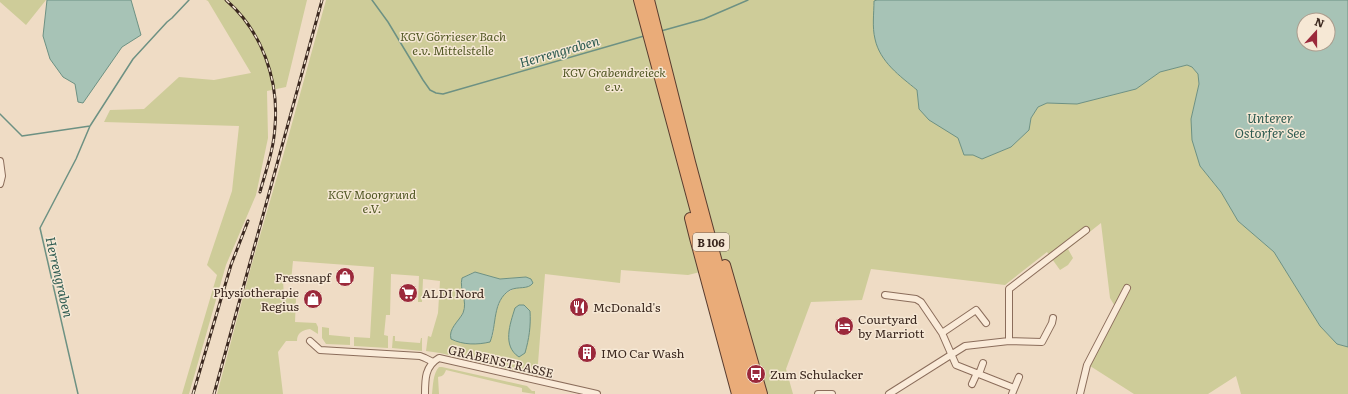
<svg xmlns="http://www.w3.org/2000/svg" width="1348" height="394" font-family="Literata,serif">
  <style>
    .green { fill: #cecc99; fill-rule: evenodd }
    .water { fill: #a7c3b6; stroke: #6d9183; fill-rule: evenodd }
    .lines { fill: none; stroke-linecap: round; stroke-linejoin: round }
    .stream { stroke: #6d9183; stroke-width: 1.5 }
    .minor-casing { stroke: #8b6d5b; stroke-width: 8 }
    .trunk-casing { stroke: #593c2f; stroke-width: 12 }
    .minor { stroke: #faebd9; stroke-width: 6 }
    .trunk { stroke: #eaac79; stroke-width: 10 }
    .rail-casing { stroke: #3b281f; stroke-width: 3 }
    .rail { stroke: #f6e8d5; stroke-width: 1.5; stroke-dasharray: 4.5; stroke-linecap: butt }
    .labels { text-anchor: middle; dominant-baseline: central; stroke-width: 3; stroke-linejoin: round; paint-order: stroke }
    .shield { fill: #f6e8d5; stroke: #736256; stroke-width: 1 }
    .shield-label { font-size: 11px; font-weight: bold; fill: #3b281f }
    .park-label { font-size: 12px; font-style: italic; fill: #525825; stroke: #f6e8d5 }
    .poi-label { font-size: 12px; fill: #3b281f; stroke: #f6e8d5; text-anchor: start }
    .street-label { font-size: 12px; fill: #3b281f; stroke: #f6e8d5 }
    .water-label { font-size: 13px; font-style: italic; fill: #2e5b51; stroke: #f6e8d5 }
  </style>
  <rect width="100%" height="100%" fill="#efdcc5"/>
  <path class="green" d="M0,0H46L26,25L0,2Z
    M206,0H307L286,87L267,91L268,138L256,195L226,265L189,394H182L217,275L207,265L232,191L239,126L104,122L110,110L144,109L179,77L214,80L251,73L208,1Z
    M326,0H877L874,2L896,72L917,90L919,109L958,138L964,155H973L982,159L1011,147L1029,130L1031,118L1038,107L1047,103L1077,104L1136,89L1160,72L1187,65L1192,67L1198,74L1199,84L1191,119L1200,166L1221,192L1238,221L1274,252L1320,326L1337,344L1348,347V394H1241L1236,376L1208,394H1134L1087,364L1116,308L1110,298L1101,223L1068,249L1073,258L1068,265L1060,270L1047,252L1005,285L871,269L862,300L811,302L786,369L793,394H769L766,393L729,265L688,275L621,270L620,283L545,274L537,376L440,353L426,351L428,336L431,337L438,313L440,281L423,279L422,302H418L419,276L391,274L390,315H386L384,335L388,336V348L354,346V337L370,338L374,267L293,261L291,281L283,280L284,297L296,298L295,322L316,323L318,327V334L310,329C302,330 297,333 297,341H286L278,352L283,394H217L251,267L283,156ZM474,272L500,279L526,277L521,287L515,288L502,296L495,315L493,335L486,343L468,344L454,326C459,319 465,312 465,303C465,294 460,287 462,278Z
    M322,327L329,328V335L350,337V345L326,344L322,338Z
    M393,336H395V341L420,343L421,338H422V351L392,348Z
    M439,367H442L527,386L532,391H535V394L522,392V388L446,370C444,375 443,376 438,377L439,394H432C433,386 433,373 439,367Z"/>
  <path class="water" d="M47,0H131L141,35L122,47L83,103L78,102L75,84L63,77L50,59L43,36Z
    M877,0H1348V347L1337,344L1320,326L1274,252L1238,221L1221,192L1200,166L1192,140L1191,119L1199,84L1198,74L1192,67L1187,65L1160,72L1136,89L1077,104L1047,103L1038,107L1031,118L1029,130L1011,147L982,159L973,155H964L958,138L929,120L919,109L917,90C900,76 880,62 875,39C872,27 874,13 874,1ZM1304,20H1328V44H1304Z
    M475,272L500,279L526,277L531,279L533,283C528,290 518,286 510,290C492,301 497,325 490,342C477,345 463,345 451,339C448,329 459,321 463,313C468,301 459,290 462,278Z
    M519,305H524L530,311C531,326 529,339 525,353L519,357C502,346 510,324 515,308Z"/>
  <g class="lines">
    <path class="stream" d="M372,0L388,22L423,80L430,90L436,93L443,94L644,36
      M661,31L704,19L748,0
      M0,114L22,136L90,126
      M78,394L40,228L76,159L90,126L133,59L167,22L172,18L189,0"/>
    <defs>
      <path id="minor" d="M0,161L2,176L0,184
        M885,295L916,299L921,302L942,333L956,365L1014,388
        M942,333L976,310L986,323
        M310,341L320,350L420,356L425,358L433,362
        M1009,341V289L1086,230
        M979,374L983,363
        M972,384L977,373
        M425,394C425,379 425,366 439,358L597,394
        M818,394H832
        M889,394L965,346L1009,341L1042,342L1052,323L1053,318
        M1012,394L1019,377
        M1080,394L1087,365L1127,288"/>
      <path id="trunk" d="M639,0L745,394
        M649,0L690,162L736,333L754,394
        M690,218L695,238L737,394
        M725,265L762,394"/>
    </defs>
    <use href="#minor" class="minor-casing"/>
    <use href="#trunk" class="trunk-casing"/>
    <use href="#minor" class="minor"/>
    <use href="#trunk" class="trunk"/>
    <defs>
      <path id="rail" d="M226,0C262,31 279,80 275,126C274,149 266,170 260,192
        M193,394L231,265L248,221
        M214,394L322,0"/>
    </defs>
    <use href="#rail" class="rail-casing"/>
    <use href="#rail" class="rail"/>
  </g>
  <defs>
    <symbol id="shop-disc" viewBox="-11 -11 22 22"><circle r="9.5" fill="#9b293b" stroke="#f6e8d5"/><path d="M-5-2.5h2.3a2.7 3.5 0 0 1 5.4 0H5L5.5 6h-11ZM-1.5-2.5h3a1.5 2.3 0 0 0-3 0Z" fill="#fff"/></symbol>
    <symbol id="supermarket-disc" viewBox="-11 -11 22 22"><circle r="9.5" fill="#9b293b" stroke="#f6e8d5"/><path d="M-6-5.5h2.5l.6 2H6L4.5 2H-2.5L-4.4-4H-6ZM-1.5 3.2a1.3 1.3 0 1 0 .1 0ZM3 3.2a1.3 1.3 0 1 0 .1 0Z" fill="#fff"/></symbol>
    <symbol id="restaurant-disc" viewBox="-11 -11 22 22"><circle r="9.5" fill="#9b293b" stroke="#f6e8d5"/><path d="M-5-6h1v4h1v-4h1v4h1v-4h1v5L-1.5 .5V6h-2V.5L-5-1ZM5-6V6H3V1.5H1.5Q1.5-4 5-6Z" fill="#fff"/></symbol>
    <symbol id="hotel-disc" viewBox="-11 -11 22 22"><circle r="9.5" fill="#9b293b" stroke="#f6e8d5"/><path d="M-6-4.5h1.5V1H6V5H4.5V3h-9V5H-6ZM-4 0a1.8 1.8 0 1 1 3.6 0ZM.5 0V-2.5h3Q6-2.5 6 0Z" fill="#fff"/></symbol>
    <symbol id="building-disc" viewBox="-11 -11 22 22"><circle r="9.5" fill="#9b293b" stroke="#f6e8d5"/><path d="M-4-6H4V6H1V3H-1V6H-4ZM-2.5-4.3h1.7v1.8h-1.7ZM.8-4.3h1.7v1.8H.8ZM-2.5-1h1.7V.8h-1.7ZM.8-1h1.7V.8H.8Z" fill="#fff"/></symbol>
    <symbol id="bus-disc" viewBox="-11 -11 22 22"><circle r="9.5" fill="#9b293b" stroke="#f6e8d5"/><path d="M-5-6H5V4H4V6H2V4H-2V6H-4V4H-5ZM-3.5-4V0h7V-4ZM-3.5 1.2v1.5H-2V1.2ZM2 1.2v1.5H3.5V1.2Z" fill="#fff"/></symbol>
  </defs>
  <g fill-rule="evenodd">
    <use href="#shop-disc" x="334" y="266" width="22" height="22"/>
    <use href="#supermarket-disc" x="397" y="282" width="22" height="22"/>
    <use href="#shop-disc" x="302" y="288" width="22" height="22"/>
    <use href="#restaurant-disc" x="568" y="296" width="22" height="22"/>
    <use href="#hotel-disc" x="833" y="315" width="22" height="22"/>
    <use href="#building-disc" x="576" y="342" width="22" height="22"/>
    <use href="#bus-disc" x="745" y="363" width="22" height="22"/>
  </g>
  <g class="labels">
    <rect class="shield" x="693" y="233" width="36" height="18" rx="3"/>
    <g class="shield-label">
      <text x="711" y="242">B 106</text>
    </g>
    <g class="park-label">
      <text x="453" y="36">KGV Görrieser Bach<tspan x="453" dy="14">e.v. Mittelstelle</tspan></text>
      <text x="614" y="72">KGV Grabendreieck<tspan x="614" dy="14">e.v.</tspan></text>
      <text x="372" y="194">KGV Moorgrund<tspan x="372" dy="14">e.V.</tspan></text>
    </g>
    <g class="poi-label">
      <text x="331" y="277" text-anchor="end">Fressnapf</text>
      <text x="299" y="292" text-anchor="end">Physiotherapie<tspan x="299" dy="14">Regius</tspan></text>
      <text x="422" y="293">ALDI Nord</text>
      <text x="593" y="307">McDonald's</text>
      <text x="858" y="319">Courtyard<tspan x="858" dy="14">by Marriott</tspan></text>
      <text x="601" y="353">IMO Car Wash</text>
      <text x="770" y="374">Zum Schulacker</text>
    </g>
    <g class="street-label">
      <text transform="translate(501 361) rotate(13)">GRABENSTRASSE</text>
    </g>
    <g class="water-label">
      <text transform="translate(559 51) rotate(-16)">Herrengraben</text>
      <text x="1270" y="117">Unterer<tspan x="1270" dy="15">Ostorfer See</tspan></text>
      <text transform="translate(60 277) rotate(77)">Herrengraben</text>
    </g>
  </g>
  <g transform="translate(1316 32) rotate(21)"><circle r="19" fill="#f6e8d5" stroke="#ab9b8c"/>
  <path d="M0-3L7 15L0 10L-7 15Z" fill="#9b293b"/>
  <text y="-6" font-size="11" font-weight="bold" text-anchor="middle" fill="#3b281f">N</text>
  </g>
</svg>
